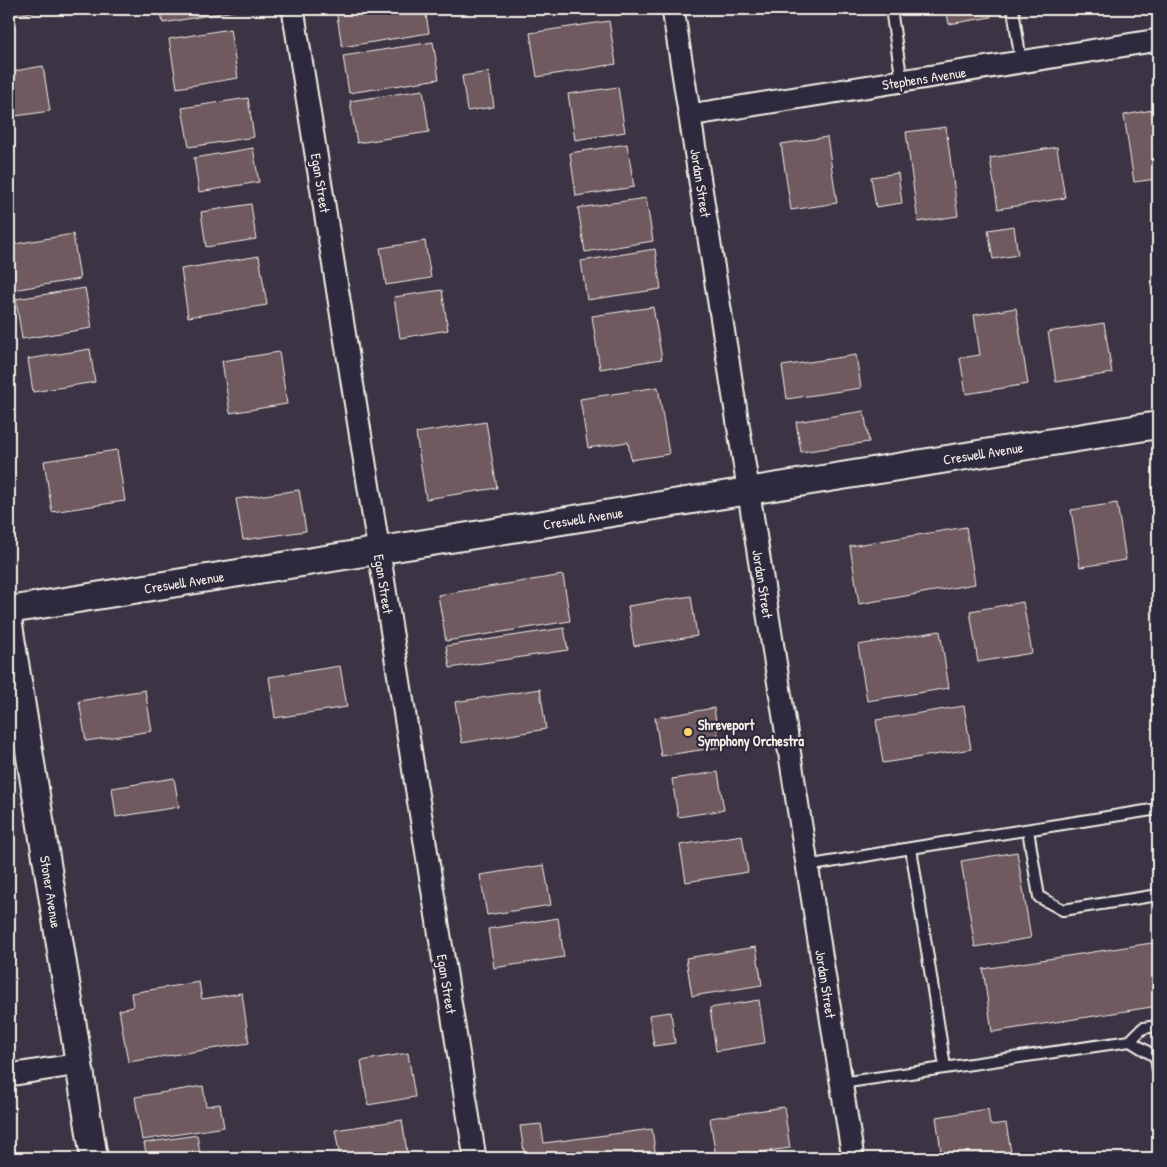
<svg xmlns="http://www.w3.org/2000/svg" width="1167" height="1167" font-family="'Patrick Hand',sans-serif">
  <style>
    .building { fill: #705a5f; stroke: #f4f1e8 }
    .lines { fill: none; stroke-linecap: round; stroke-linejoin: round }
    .service-casing { stroke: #f4f1e8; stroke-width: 14 }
    .minor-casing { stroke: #f4f1e8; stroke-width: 25 }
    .tertiary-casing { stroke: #f4f1e8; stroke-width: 30 }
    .service { stroke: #2f2a3d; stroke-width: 10 }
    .minor { stroke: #2f2a3d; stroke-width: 21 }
    .tertiary { stroke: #2f2a3d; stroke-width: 26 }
    .poi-dot { fill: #ffd166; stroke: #2f2a3d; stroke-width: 2 }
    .labels { text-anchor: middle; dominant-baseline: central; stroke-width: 4.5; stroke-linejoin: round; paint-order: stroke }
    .street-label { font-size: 14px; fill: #f4f1e8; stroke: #2f2a3d }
    .poi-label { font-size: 14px; font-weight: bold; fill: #f4f1e8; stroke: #2f2a3d; text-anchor: start }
  </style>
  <rect width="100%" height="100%" fill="#3c3444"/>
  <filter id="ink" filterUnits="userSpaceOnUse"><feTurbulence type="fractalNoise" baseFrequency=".02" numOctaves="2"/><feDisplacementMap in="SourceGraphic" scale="10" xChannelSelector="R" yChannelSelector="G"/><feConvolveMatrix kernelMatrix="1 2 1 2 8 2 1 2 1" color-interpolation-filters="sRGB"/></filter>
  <g filter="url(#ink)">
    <path class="building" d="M9,9H54L9,16Z
      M160,9H233L234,11L163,23Z
      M336,9H425L429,33L342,47Z
      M946,9H990L991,17L949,24Z
      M609,21L616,64L537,77L530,33Z
      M230,29L238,78L177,88L169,39Z
      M433,42L439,79L349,93L343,56Z
      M43,66L50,111L9,117V72Z
      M489,72L494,107L467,111L462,76Z
      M618,87L625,132L575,140L568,94Z
      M423,90L429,132L357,143L350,101Z
      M248,98L254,137L189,147L182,108Z
      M1158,109V169L1154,170L1156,179L1134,182L1124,115Z
      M946,127L958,216L918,222L906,132Z
      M827,137L837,203L791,210L781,144Z
      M627,144L634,187L576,196L570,153Z
      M1057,147L1065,198L998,209L990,158Z
      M253,148L259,182L199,192L194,158Z
      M898,173L902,203L876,207L871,177Z
      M646,198L653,241L585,252L578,208Z
      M251,204L256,239L206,247L201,212Z
      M1014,226L1018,255L993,259L988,230Z
      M73,234L80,279L12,290L9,270V245Z
      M425,241L431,278L386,285L380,248Z
      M655,249L661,289L587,300L581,261Z
      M259,256L267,305L188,317L181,269Z
      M85,288L92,328L22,339L16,299Z
      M442,290L448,330L400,338L394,297Z
      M653,307L662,359L600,369L592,316Z
      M1016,308L1028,384L966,394L960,358L980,355L974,315Z
      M1104,323L1112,373L1056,382L1048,332Z
      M90,349L95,382L33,392L28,359Z
      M279,352L287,404L230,413L222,361Z
      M856,355L861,388L787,399L782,366Z
      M658,387L669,454L631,460L628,442L588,448L580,399Z
      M864,411L869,442L801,452L796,422Z
      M486,422L497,488L426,499L416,433Z
      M117,450L125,501L52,512L44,461Z
      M299,490L306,531L243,540L236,499Z
      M1117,503L1126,560L1080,567L1071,510Z
      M966,527L975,584L859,604L850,546Z
      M563,575L570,621L446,641L438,595Z
      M691,596L697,636L634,646L628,606Z
      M1023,602L1032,653L978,662L970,611Z
      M564,628L568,650L450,668L446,646Z
      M940,631L949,688L867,701L858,645Z
      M340,666L347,707L275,718L269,677Z
      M540,689L546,729L462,743L455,702Z
      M145,690L152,731L86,741L79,701Z
      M964,706L971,749L883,763L876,720Z
      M714,708L720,747L661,756L655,718Z
      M718,772L724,810L678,817L672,779Z
      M174,778L179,807L116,817L112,788Z
      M742,835L748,872L686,882L680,845Z
      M1017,852L1031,938L975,947L961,861Z
      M544,865L551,905L487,915L480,875Z
      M558,918L564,957L494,968L488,929Z
      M1158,942V1006L992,1032L983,969Z
      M756,947L762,985L692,996L686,958Z
      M199,982L202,999L242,993L249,1043L128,1062L119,1010L133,1007L131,993Z
      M759,1000L765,1043L716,1051L710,1008Z
      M671,1012L675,1043L654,1046L649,1015Z
      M408,1053L415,1097L368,1105L361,1061Z
      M203,1086L206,1106L220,1104L224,1127L142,1140L135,1097Z
      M784,1107L790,1148L753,1153L754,1158H716L710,1118Z
      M988,1109L990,1125L1006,1123L1012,1158H942L936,1117Z
      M402,1120L408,1158H340L335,1130Z
      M541,1124L544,1143L652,1129L656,1158H525L520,1126Z
      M197,1135L200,1154L218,1152L219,1158H147L144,1143Z"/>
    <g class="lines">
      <defs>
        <path id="service" d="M891,9L902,82
          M1013,9L1021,62
          M1028,830L1039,897L1063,910L1158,895
          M807,866L911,848
          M1130,1041L1156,1057L1158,1071
          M945,1067L911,848L1158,809
          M841,1083L1130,1041L1143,1028L1158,1026"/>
        <path id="minor" d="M293,9L475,1158
          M673,9L853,1158
          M690,115L1158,40
          M9,1075L79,1064"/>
        <path id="tertiary" d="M9,610L1158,425
          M9,625L94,1158"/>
      </defs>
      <use href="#service" class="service-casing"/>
      <use href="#minor" class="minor-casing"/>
      <use href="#tertiary" class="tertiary-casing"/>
      <use href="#service" class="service"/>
      <use href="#minor" class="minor"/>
      <use href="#tertiary" class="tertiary"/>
    </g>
  </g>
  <circle class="poi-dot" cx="688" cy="732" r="5"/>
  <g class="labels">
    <g class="street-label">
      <text transform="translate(924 78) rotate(-9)">Stephens Avenue</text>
      <text transform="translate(321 183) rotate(81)">Egan Street</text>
      <text transform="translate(701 183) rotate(81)">Jordan Street</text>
      <text transform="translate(983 453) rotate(-9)">Creswell Avenue</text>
      <text transform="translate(583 518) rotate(-9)">Creswell Avenue</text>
      <text transform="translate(184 582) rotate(-9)">Creswell Avenue</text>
      <text transform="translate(384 584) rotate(81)">Egan Street</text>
      <text transform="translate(763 584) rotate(81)">Jordan Street</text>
      <text transform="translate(51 892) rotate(81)">Stoner Avenue</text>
      <text transform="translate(447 984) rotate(81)">Egan Street</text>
      <text transform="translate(826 984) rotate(81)">Jordan Street</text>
    </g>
    <g class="poi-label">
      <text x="698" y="724">Shreveport<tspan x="698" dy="16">Symphony Orchestra</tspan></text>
    </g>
  </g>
  <rect width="1167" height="1167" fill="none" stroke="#2f2a3d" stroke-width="30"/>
  <rect x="15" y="15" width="1137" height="1137" fill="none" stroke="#f4f1e8" stroke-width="2" filter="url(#ink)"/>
</svg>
